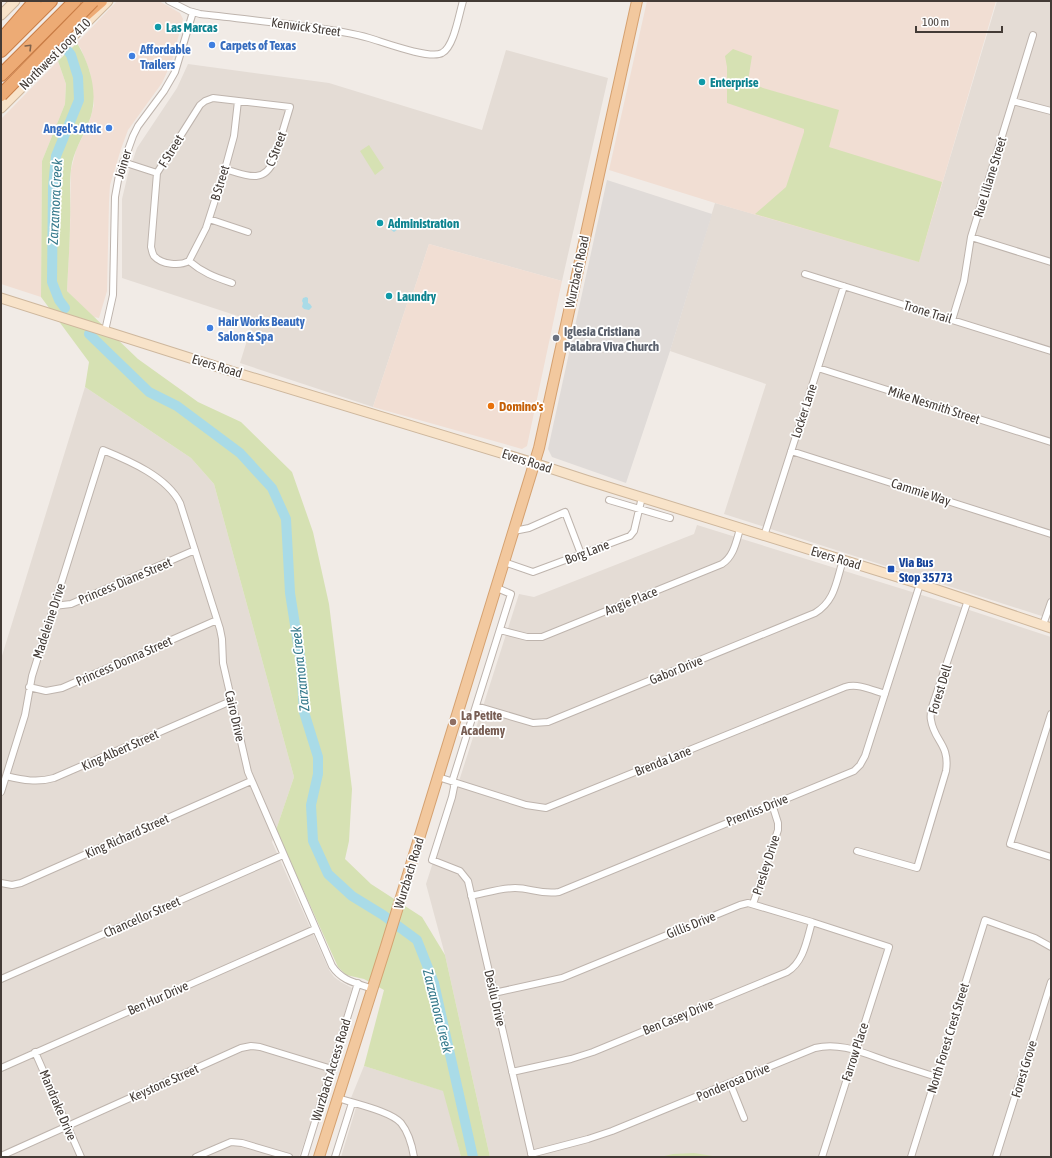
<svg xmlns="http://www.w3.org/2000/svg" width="1052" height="1158" font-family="'Asap Condensed',sans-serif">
<rect width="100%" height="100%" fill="#f1ebe6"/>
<path fill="#e4dcd5" d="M 997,1 L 1051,1 L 1051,619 L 724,514 L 766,384 L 670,351 L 715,203 L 919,261 Z
M 506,50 L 608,78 L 562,281 L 429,244 L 411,299 L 407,304 L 373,407 L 240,363 L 253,321 L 122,278 L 122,199 L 128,174 L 137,148 L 177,88 L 188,64 L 329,83 L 482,130 Z
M 85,387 L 191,458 L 214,484 L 294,777 L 272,842 L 329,970 L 334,977 L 341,982 L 352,988 L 324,1085 L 299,1157 L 1,1157 L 1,659 Z
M 697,525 L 957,606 L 1051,637 L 1051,1157 L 490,1157 L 445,955 L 426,884 L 519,594 L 534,597 L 694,534 Z
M 364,1066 L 444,1091 L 461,1157 L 341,1157 L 358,1101 L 351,1098 Z"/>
<path fill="#f1ded3" d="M 117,1 L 159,1 L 180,13 L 183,19 L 172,61 L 162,83 L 128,130 L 121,149 L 110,185 L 109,202 L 107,291 L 99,318 L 93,317 L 67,291 L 70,234 L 71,170 L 76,150 L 89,123 L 94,105 L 90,72 L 81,49 L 77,43 Z
M 647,1 L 996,1 L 919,262 L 715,203 L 609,170 Z
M 58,61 L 66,84 L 65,104 L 42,161 L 41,297 L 1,284 L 1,119 Z
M 429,244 L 562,281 L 527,446 L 522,449 L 373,407 L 407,304 L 411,299 Z"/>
<path fill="#e0dbd8" d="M 607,180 L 712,214 L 670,351 L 626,483 L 552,457 L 548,449 Z"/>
<path fill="#d6e1b3" d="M 77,43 C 91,66 100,98 88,124 C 82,139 73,152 71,169 C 69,186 71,204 70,221 C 70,244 68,268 67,291 L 138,359 L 198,402 L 241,422 L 292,472 L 313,532 L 329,604 L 352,789 L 349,841 L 345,859 L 371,884 L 422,917 L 445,955 L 490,1157 L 461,1157 L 443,1091 L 364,1066 L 384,990 L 364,979 L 346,975 L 338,967 L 276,830 L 294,777 L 214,484 L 191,458 L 85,387 L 89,362 L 41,297 L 42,161 L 65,104 L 66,84 L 58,61 Z
M 733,49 L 752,56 L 748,81 L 763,88 L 839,110 L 829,147 L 942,182 L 919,262 L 755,214 L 786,187 L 804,132 L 804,129 L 727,103 L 727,67 L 725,56 Z
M 369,145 L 384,168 L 375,175 L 360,151 Z
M 694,1153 L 719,1157 L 660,1157 L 673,1154 Z"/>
<path fill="#a9dbe7" d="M 396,219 L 402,226 L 394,232 L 390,229 L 393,220 Z
M 306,297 L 308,298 L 308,303 L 310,304 L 312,307 L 309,310 L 304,309 L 302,307 L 303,303 L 302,301 L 303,298 Z"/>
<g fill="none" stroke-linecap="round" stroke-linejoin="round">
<path stroke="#a9dbe7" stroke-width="10" d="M 65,308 L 59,300 L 52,282 L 53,187 L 56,156 L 79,100 L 78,77 L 71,55 L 68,51
M 89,334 L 149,392 L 177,406 L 240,453 L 272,488 L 286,519 L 290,593 L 301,663 L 304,712 L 318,757 L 318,774 L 311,805 L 313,841 L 328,874 L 352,896 L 383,915 L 417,940 L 434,983 L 473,1157"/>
<g stroke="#beb4ad" stroke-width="8">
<path id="street" d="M 169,1 L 189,11 L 200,14 C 229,17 259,21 288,24 C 315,28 342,30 369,38 C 383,42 430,60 442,53 C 454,47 459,14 463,1
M 1013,101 L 1051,111
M 123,162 L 157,173
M 209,219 L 248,232
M 971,237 L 1051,262
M 189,261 C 180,266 162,265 154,256 C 152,253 152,250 151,247 L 157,173 L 200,105 L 205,101 L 213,98 L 290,107 L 274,160 C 264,185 245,175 225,169
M 189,261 L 206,228 L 225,169 L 234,136 L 238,101
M 189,261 C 203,273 215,277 232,283
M 805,274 L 1051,351
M 952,320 L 964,281 L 971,237 L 1033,35
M 105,331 L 113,295 L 115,197 L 119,175 L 133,136 L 138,126 L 164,91 L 175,72 L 193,12
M 818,368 L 1051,442
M 791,451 L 1051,534
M 609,500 L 670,518
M 514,531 L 529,528 L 565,512 L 581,554
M 764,536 L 844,286
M 504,562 L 533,572 L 630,536 L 634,531 L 642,497
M 497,588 L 511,594 L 453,779 L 454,787 L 452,797 L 432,860 L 460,871 L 468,881 L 532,1157
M 54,606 L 71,604 L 195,550
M 1043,625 L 1051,602
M 500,630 L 527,637 L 542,637 L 722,564 C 734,556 736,542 740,529
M 29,687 L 46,691 L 62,688 L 217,620
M 476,706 L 533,723 L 548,722 L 815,613 C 835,601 836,582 843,560
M 1051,714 L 1010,844 L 1051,857
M 6,776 C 23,780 37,783 54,778 L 231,701
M 438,777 L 526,805 L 546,808 L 845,687 C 858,683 872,690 885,694
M 1,792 L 25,715 L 32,676 L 103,450 C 130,461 167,477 180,503 L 220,629 L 222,639 L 223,663 L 248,772 L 332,966 C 342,981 356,983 373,989
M 857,851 L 917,868 L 946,771 C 950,744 934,741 931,720 C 930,716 931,711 932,707 L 968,600
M 1,883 L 12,885 L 21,883 L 251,781
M 471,896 C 486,893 500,888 515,888 C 531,888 541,895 559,892 L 854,771 L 860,765 L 865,756 L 920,584
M 753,904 L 778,830 L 778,823 L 772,804
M 1,979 L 283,855
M 494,993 L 562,978 L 740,905 L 748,903 L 812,922 L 889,947 L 822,1157
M 35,1052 L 81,1157
M 1,1068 L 315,929
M 512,1072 L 571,1059 L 593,1052 L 787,972 C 804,962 807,939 812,922
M 730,1083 L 744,1118
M 338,1098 C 355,1104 390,1111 401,1123 C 409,1133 412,1145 414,1157
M 531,1154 L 588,1139 L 612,1131 L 815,1048 C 839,1042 861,1052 884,1060 C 901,1066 919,1071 936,1077
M 1,1156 L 241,1048 L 251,1046 L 260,1047 L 332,1069
M 196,1157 L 231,1142 L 242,1143 L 289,1157
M 304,1157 L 358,983
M 335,1157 L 352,1103
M 911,1157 L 985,920 L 1035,938 L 1051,947
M 996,1157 L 1051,982"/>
</g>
<g stroke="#ceb79d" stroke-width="11">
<path id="secondary" d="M 1,15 L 15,1
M 1,108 L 108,1
M 1,298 L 234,372 L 534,463 L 586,480 L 920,584 L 1051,628"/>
</g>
<g stroke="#d5a170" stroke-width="12">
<path id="primary" d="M 319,1157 L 386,946 L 539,448 L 637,1"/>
</g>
<g stroke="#ca7e47" stroke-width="14">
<path id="highway" d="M 85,15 L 101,1
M 1,40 L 35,1
M 1,51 L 51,1
M 1,75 L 75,1"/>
</g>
<use href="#street" stroke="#fff" stroke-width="6"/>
<use href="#secondary" stroke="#f8e3c9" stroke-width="9"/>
<use href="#primary" stroke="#f2c89e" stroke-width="10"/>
<use href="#highway" stroke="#edab75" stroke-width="12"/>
<g stroke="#ca7e47" stroke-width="14" stroke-linecap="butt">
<path id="highway-bridge" d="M 1,95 L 93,1"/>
</g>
<use href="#highway-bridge" stroke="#edab75" stroke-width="12"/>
</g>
<defs><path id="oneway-chevron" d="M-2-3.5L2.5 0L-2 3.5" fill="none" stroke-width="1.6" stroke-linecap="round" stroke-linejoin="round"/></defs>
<use stroke="#7e624c" href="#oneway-chevron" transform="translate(29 47) rotate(-45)"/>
<g fill="#0f9aa8" stroke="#fff" stroke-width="1.5">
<circle cx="158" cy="27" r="4"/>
<circle cx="702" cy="82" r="4"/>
<circle cx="380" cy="223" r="4"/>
<circle cx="389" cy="296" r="4"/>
</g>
<g fill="#3f7fe0" stroke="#fff" stroke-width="1.5">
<circle cx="212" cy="45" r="4"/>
<circle cx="132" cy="56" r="4"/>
<circle cx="109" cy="128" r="4"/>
<circle cx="210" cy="328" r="4"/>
</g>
<circle fill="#6b7280" stroke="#fff" stroke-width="1.5" cx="556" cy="338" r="4"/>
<circle fill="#e8710a" stroke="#fff" stroke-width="1.5" cx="491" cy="406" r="4"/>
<rect fill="#1a4fb4" stroke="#fff" stroke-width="1.5" x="887" y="565" width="8" height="8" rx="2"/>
<circle fill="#8d6e63" stroke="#fff" stroke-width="1.5" cx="453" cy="722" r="4"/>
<g text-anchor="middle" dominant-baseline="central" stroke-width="3.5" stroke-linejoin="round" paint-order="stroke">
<g font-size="13" font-weight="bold" fill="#0d838f" stroke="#fff" text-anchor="start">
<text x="166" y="27">Las Marcas</text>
<text x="710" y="82">Enterprise</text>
<text x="388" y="223">Administration</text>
<text x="397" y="296">Laundry</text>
</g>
<g font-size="13" fill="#433b36" stroke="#fff">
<text transform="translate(306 27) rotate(8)">Kenwick Street</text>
<text transform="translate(55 54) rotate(-45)">Northwest Loop 410</text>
<text transform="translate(276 149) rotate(-69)">C Street</text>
<text transform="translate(171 151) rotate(-58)">F Street</text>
<text transform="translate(123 164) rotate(-73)">Joiner</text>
<text transform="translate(990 177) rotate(-73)">Rue Liliane Street</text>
<text transform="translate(220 183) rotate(-73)">B Street</text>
<text transform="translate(577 272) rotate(-78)">Wurzbach Road</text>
<text transform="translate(928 312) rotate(17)">Trone Trail</text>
<text transform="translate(217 366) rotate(17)">Evers Road</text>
<text transform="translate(934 405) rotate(18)">Mike Nesmith Street</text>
<text transform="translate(804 411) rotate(-72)">Locker Lane</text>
<text transform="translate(527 461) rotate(18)">Evers Road</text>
<text transform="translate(921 492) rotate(18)">Cammie Way</text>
<text transform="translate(587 552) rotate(-21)">Borg Lane</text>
<text transform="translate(836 558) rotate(17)">Evers Road</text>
<text transform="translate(125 581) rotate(-23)">Princess Diane Street</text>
<text transform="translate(631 601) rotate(-22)">Angie Place</text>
<text transform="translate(49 621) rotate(-72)">Madeleine Drive</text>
<text transform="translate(124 661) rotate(-24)">Princess Donna Street</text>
<text transform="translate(676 670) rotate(-22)">Gabor Drive</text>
<text transform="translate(940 689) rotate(-73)">Forest Dell</text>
<text transform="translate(235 716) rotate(77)">Cairo Drive</text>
<text transform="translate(120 750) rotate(-24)">King Albert Street</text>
<text transform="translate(663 761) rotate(-22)">Brenda Lane</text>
<text transform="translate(757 810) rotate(-22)">Prentiss Drive</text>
<text transform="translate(127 836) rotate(-24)">King Richard Street</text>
<text transform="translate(766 865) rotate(-72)">Presley Drive</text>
<text transform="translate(409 873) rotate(-73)">Wurzbach Road</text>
<text transform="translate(142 917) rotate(-24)">Chancellor Street</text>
<text transform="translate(691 925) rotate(-22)">Gillis Drive</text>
<text transform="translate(158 998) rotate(-24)">Ben Hur Drive</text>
<text transform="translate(495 998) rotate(77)">Desilu Drive</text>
<text transform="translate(678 1017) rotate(-22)">Ben Casey Drive</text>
<text transform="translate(948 1038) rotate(-73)">North Forest Crest Street</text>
<text transform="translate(855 1052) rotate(-72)">Farrow Place</text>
<text transform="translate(1024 1069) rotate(-73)">Forest Grove</text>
<text transform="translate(331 1070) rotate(-73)">Wurzbach Access Road</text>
<text transform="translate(733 1082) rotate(-23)">Ponderosa Drive</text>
<text transform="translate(164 1083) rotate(-24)">Keystone Street</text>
<text transform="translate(58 1105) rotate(67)">Mandrake Drive</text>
</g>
<g font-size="13" font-weight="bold" fill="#366cbe" stroke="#fff" text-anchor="start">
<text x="220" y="45">Carpets of Texas</text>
<text x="140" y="49">Affordable<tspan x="140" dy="15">Trailers</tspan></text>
<text x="101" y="128" text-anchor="end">Angel's Attic</text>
<text x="218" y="321">Hair Works Beauty<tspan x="218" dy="15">Salon &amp; Spa</tspan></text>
</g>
<g font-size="13" font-weight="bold" fill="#5b616d" stroke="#fff" text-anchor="start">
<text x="564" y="331">Iglesia Cristiana<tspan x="564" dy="15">Palabra Viva Church</tspan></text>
</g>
<g font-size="13" font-weight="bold" fill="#c56008" stroke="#fff" text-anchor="start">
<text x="499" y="406">Domino's</text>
</g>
<g font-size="13" font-weight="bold" fill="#164399" stroke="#fff" text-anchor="start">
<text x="899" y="562">Via Bus<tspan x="899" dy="15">Stop 35773</tspan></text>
</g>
<g font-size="13" font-weight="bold" fill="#785e54" stroke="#fff" text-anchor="start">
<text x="461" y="715">La Petite<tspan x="461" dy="15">Academy</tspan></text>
</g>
<g font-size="14" font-style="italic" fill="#367a8c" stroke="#fff">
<text transform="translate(55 202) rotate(-87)">Zarzamora Creek</text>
<text transform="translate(300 669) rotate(-96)">Zarzamora Creek</text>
<text transform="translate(438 1011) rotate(76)">Zarzamora Creek</text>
</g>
</g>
<rect width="1052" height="1158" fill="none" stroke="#433b36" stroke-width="4"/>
<path d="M916 26v6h86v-6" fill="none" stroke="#433b36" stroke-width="2"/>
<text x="922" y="26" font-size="12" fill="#433b36" stroke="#ffffff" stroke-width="3" paint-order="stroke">100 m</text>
</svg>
